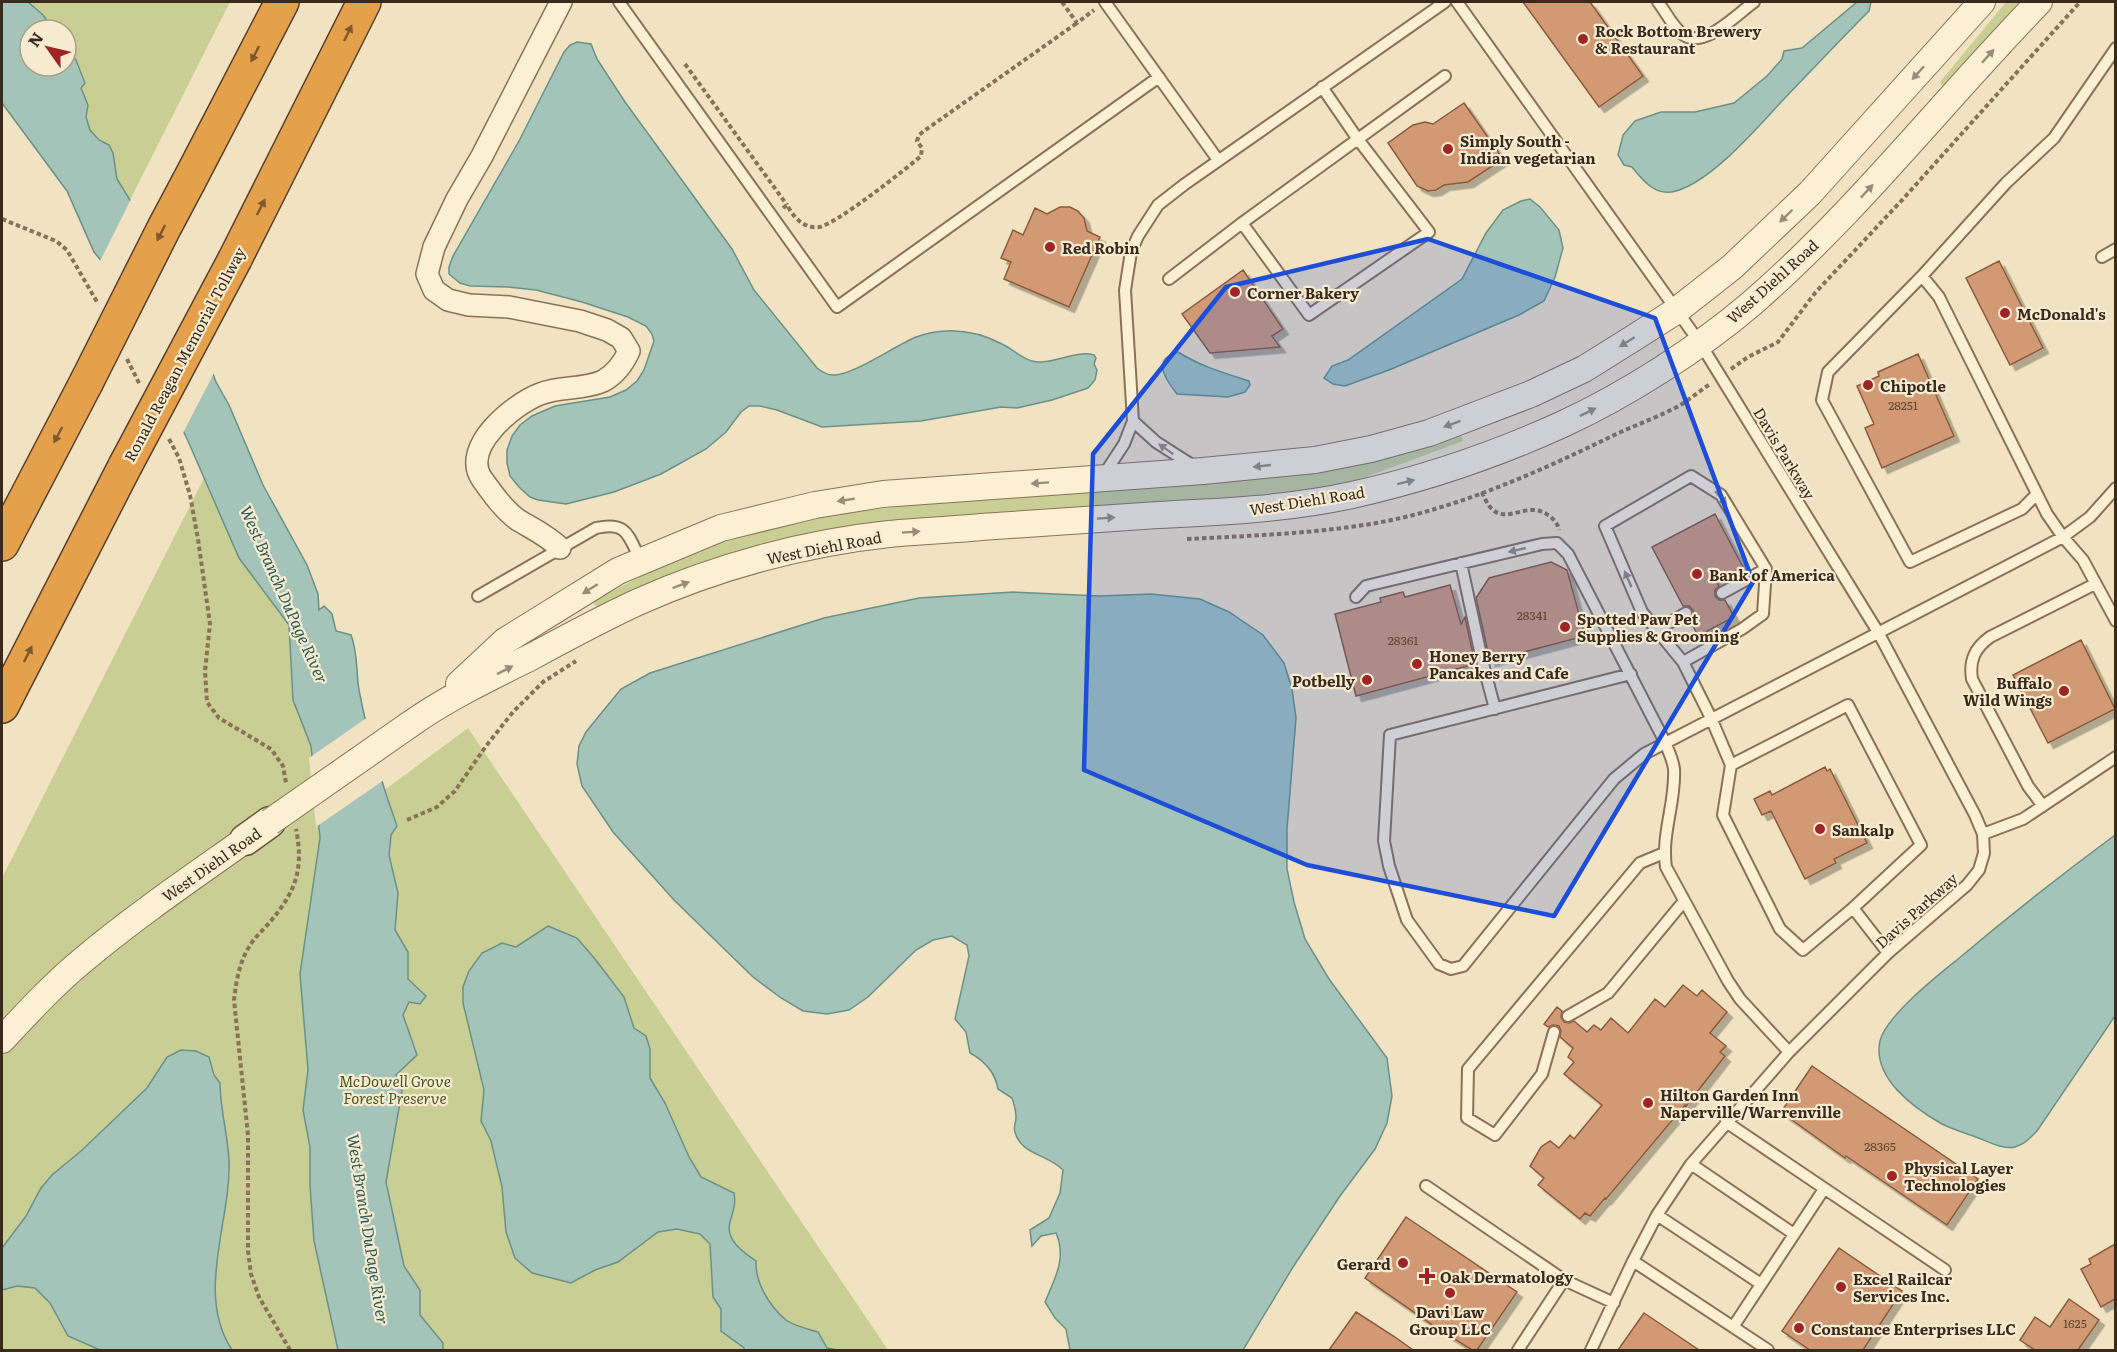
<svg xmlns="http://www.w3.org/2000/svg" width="2117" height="1352" font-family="Literata,serif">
<defs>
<filter id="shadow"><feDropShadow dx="5.5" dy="5.5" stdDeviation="0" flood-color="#0004"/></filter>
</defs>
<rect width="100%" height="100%" fill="#f1e2c1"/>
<path fill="#c9cf94" d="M 28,2 L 230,2 L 130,200 L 117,179 L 113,153 L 109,145 L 99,140 L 90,130 L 86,117 L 88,105 L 81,88 L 76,60 L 66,46 L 66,30 L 54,30 L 43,15 Z
M 2006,2 L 2024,2 L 1943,87 L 1940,82 Z
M 1461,435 L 1463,441 L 1347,484 L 1314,492 L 1007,515 L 602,606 L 596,606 L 593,603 L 595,600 L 646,574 L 717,543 L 816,517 L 937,502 L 1164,488 L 1311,474 L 1396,455 Z
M 204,478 L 239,558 L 289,625 L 293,700 L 311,746 L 320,838 L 468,728 L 888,1350 L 2,1350 L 2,878 Z"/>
<path fill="#a4c3b9" stroke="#6a9187" stroke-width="1.5" d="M 2,2 L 28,2 L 43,15 L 54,30 L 30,30 L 30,66 L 66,66 L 66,46 L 76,60 L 85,83 L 81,88 L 88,105 L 86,117 L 90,130 L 99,140 L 109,145 L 113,153 L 117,179 L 130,200 L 208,360 L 216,382 L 229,405 L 263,485 L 307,565 L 318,594 L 319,610 L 324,606 L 332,614 L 336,631 L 351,635 C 358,653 356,672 359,690 C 368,737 381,782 397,826 L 391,835 L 389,855 L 398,893 L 395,930 L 408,952 L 408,979 L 426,996 L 420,1004 L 409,1002 L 403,1015 L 417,1055 L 396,1075 L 402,1091 L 386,1182 L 404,1266 L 420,1290 L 420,1315 L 443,1343 L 443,1350 L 338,1350 L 314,1241 L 310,1186 L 310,1147 L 303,1110 L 308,1070 L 300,974 L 320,838 L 311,746 L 293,700 L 289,625 L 239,558 L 188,441 L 103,263 L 94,252 L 67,191 L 2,103 Z
M 1857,2 L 1871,2 L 1869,11 C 1840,40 1812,70 1783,100 C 1758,127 1712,181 1676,191 C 1656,197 1643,181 1632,167 L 1624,165 L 1618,155 L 1623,135 L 1635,121 L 1661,112 L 1695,112 L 1734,103 L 1767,76 L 1782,59 L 1784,51 L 1802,48 Z
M 577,42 L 591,44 L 597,59 L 625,102 L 732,249 L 754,290 L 817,368 C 822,372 827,375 833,375 C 852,376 896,345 916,337 C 947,326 976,330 1004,345 C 1014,350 1021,358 1032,361 C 1052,366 1076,349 1094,355 L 1096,358 L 1094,364 L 1097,370 L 1095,380 L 1088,388 L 1052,400 L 1017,408 L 1001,407 L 921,421 L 822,427 L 777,410 L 760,406 L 749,406 L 741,412 L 726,432 L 706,449 L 661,474 L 614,492 L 566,504 L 538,500 L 530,497 L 519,487 L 510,476 L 507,463 L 507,450 L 512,436 L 520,425 L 532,416 L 555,406 L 610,397 L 626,390 L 637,381 L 644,370 L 654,341 L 652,334 L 646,326 L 628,317 L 582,302 L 536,290 L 508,287 L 470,286 L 460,283 L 449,274 L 449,267 L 453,256 L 519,141 L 564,52 L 570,45 Z
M 1530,199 L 1540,207 L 1559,230 L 1563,248 L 1555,277 L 1544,301 L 1519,315 L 1389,370 L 1345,386 L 1333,384 L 1324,378 L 1332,366 L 1348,360 L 1462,279 L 1486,233 L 1503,210 L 1521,201 Z
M 1178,352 C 1200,366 1224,373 1249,381 L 1250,385 L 1245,392 L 1228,397 L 1177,394 C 1171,386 1157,369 1165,359 C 1168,356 1175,353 1178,352 Z
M 1013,592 L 1100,596 L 1151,594 L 1200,599 L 1229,612 L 1263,635 L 1284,663 L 1292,689 L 1296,718 L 1287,829 L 1287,869 L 1294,902 L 1305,939 L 1329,979 L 1387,1058 L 1392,1096 L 1387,1123 L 1375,1149 L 1340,1196 L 1293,1267 L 1243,1350 L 1070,1350 L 1066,1329 L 1055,1318 L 1045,1302 C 1055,1278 1067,1258 1056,1233 L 1041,1236 L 1032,1246 L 1030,1230 L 1049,1218 L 1060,1193 L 1063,1170 C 1048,1154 1021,1155 1015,1132 C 1013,1127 1016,1123 1016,1117 C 1016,1111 1014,1104 1012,1098 L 998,1089 C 995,1072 985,1061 970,1053 L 966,1032 L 955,1019 L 969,956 L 967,945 L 952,936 L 933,940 L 916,950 L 868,997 L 849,1010 L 827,1014 L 803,1011 L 781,998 L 753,977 L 674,900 L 613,832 L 582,786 L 577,764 L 579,746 L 586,732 L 603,711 L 621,689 L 650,673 L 824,618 L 919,598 Z
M 2115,835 L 2115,1016 L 2037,1131 C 2030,1138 2025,1144 2015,1147 C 2003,1150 1987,1141 1976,1137 C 1965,1133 1952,1129 1942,1124 C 1914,1108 1872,1078 1880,1041 C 1886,1016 1937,976 1958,959 C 2009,916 2061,875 2115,835 Z
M 548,926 L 577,938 L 595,959 L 624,997 L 634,1028 L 646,1036 L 650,1049 L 650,1078 L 665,1103 L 689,1157 L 701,1177 L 734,1193 C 736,1205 733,1211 730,1222 C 725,1240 743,1252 756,1261 C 755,1282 769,1306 786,1320 C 794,1326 808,1329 818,1332 L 827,1348 L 838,1350 L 744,1350 L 744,1348 L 721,1331 L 721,1309 L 713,1297 L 710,1244 L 700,1234 L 677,1229 L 658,1232 L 618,1262 L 595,1270 L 571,1283 L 532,1273 L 515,1258 L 506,1232 L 502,1187 L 491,1141 L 481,1121 L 484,1090 L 463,1003 L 463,987 L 469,971 L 482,953 L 502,943 L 516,947 Z
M 181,1050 L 196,1051 L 209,1057 L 214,1075 L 220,1083 C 220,1109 228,1135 229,1161 C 231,1223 195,1293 232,1350 L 100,1350 L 68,1336 L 50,1303 L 35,1288 L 17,1286 L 2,1290 L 2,1248 L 26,1216 L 41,1188 L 52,1175 L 81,1151 L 147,1088 L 167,1057 Z"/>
<path fill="#f1e2c1" d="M 132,197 L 215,371 L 182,435 L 99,263 Z
M 368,717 L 384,780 L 316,827 L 309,758 Z"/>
<path fill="#d19a74" stroke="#8c5a3c" stroke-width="1.5" filter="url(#shadow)" d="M 1523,2 L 1590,2 L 1643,76 L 1599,107 Z
M 1464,103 L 1503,159 L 1468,182 L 1444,185 L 1436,190 L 1428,191 L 1417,186 L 1388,143 L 1413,125 L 1425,122 L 1433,124 Z
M 1060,207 L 1070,207 L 1078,211 L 1084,218 L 1087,231 L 1100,237 L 1069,307 L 1004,279 L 1011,262 L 1001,258 L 1013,230 L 1023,235 L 1035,208 L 1047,214 Z
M 1999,261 L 2043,348 L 2010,365 L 1966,278 Z
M 1243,270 L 1283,329 L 1272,336 L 1280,347 L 1210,353 L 1182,314 Z
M 1918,354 L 1954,436 L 1882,468 L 1865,428 L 1874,424 L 1857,386 L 1879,376 L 1878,372 Z
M 1715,514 L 1743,567 L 1716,581 L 1719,586 L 1715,590 L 1715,596 L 1719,600 L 1725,600 L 1734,617 L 1698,636 L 1690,620 L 1693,616 L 1693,610 L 1689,606 L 1683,606 L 1652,547 Z
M 1551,562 L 1567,570 L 1585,636 L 1490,661 L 1476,598 L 1489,578 Z
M 1450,585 L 1461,624 L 1465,617 L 1475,664 L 1356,696 L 1335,614 L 1381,602 L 1380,598 L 1403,592 L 1405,597 Z
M 2081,640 L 2115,709 L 2048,743 L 2013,675 Z
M 1825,767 L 1827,771 L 1830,769 L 1867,843 L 1834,859 L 1836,863 L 1805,879 L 1771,811 L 1762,815 L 1754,799 L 1770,791 L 1772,795 Z
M 1683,985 L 1697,996 L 1702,990 L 1727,1012 L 1710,1033 L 1726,1046 L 1720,1052 L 1725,1056 L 1686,1106 L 1685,1105 L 1606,1199 L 1605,1198 L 1590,1216 L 1585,1213 L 1580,1219 L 1538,1185 L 1544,1178 L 1530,1166 L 1541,1147 L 1550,1141 L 1559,1148 L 1570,1135 L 1574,1139 L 1602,1105 L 1564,1074 L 1574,1062 L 1568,1057 L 1573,1048 L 1560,1037 L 1561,1031 L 1559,1026 L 1553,1025 L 1548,1027 L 1544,1024 L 1557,1007 L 1562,1011 L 1561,1017 L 1564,1022 L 1569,1023 L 1574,1021 L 1587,1032 L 1594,1025 L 1601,1030 L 1611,1018 L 1628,1033 L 1655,999 L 1665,1007 Z
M 1812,1066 L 1978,1179 L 1947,1225 L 1846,1156 L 1845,1158 L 1781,1112 Z
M 1406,1217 L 1517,1292 L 1477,1350 L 1472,1350 L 1434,1326 L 1365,1278 Z
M 2115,1244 L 2115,1299 L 2101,1307 L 2081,1269 L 2091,1264 L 2089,1259 Z
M 1839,1248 L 1902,1291 L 1863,1350 L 1810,1350 L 1782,1331 Z
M 2069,1299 L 2099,1320 L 2078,1350 L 2035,1350 L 2020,1340 L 2035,1317 L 2050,1327 Z
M 1356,1312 L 1395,1337 L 1413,1350 L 1329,1350 Z
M 1644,1313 L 1699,1350 L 1618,1350 Z"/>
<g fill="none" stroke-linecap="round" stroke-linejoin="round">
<g stroke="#8b7257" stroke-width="14">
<path id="service" d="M 619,2 L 837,307 L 1159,77
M 1105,2 L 1218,160
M 1457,2 L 1700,343 L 1878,632 L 1975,815 L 1983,834 L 1984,853 L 1979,870 L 1967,885 L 1888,953 L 1789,1052 L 1691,1164 L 1657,1215 L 1633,1261 L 1591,1350
M 1658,2 C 1665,11 1672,25 1681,33 C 1702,52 1737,14 1754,2
M 2116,48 L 2054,138 L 2006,183 L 1922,276 L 1939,297 L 2047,514 L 2063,537 L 2083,560 L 2116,621
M 1242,223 L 1445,76
M 2102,257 L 2116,249
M 1922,276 L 1828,372 L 1822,400 L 1910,562 L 2022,509 L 2037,494
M 1169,279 L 1242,223 L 1309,315 L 1429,232 L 1357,138 L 1322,87
M 1133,421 L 1156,442 L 1195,467
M 1103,476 L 1124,444 L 1133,421 L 1125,290 L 1131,252 L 1138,236 L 1158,205 L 1185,184 L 1445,2
M 1461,563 L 1482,660 L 1495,709
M 1722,593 L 1766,569
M 478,596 L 596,528 C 628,521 628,536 641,561
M 1356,597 L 1366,586 L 1542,544 L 1557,543 L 1568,554 L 1665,742 C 1668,750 1673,760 1674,769 C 1676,802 1661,834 1666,867 L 1728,981 L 1740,999 L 1789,1052
M 1657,630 L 1686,613
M 1683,662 L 1742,629 L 1763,614 L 1766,569 L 1721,495 L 1691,476 L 1605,526 L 1642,612 L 1683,662 L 1711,718 L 1731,765 L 1723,815 L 1780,929 L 1803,950 L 1853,908 L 1921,845 L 1848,705 L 1731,765
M 1631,674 L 1390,735 L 1384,841 L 1389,866 L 1407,920 L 1439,964 L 1451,969 L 1463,966 L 1614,779 L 1644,754 L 2063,537 L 2090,517 L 2116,488
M 2043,806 L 2028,786 L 1972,679 C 1969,660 1975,648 1990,637 L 2095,584
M 1983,834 L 2023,819 L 2116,757
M 1853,908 L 1888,953
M 1568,1016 L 1608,993 L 1684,901
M 1554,1032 L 1542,1074 L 1495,1135 L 1467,1118 L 1468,1069 L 1640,863 L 1664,853
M 1726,1122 L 1945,1270
M 1691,1164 L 1794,1234
M 1426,1186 L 1564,1280 L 1518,1350
M 1657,1215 L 1761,1284
M 1633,1261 L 1768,1350
M 1564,1280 L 1614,1303
M 1733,1327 L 1824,1189"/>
</g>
<g stroke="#8b7257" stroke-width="24">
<path id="minor" d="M 560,548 C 548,536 533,529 518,520 C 504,510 492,493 482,479 C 460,447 514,404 540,394 C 560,386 583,390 603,381 C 616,374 623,364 629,351 L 621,338 L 607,330 L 580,321 L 509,307 L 469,305 L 448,300 L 434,290 L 427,274 L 434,247 L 457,199 L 482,156 L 561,2"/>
</g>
<g stroke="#8b7257" stroke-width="28">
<path id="tertiary" d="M 459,684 L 505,641 L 618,571 L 721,528 L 815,505 L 883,494 L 1203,471 L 1315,460 L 1371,449 L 1429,433 L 1531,394 L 1584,369 L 1632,339 L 1676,311 L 1732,267 L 1810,193 L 1982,2
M 409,725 C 447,698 489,678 531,657 C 566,638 601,619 638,602 C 716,567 804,543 889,534 C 919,531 951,530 981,527 C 1040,523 1099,519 1158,515 C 1222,512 1288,509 1352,495 C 1424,479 1495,455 1563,424 C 1626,395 1698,349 1751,304 C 1856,213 1942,102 2039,2
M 2,1040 C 28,1012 54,984 83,960 C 134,917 190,879 245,840"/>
</g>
<g stroke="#6d533a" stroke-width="33">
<path id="secondary" d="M 245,840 L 270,822"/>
</g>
<g stroke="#58402c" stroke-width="36">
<path id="motorway" d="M 189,181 L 282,2
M 235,259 L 364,2
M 2,544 L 86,383
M 2,706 L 125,466"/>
</g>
<path stroke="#8b7257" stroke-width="4" stroke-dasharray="4.5 3" stroke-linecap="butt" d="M 1062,2 L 1077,23 L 1094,10
M 685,64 L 787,205
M 783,208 L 787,205 C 793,216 803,229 819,227 C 835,225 906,169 921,156 L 922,148 L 917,141 L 919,135 L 924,131 L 1077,23
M 2,219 L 56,241 L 67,250 L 97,302
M 127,359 L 140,385
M 1731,369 L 1748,357 L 1778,342 L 1815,293 L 1903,199 L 2080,2
M 169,439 L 179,458 L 190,495 L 198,539 L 210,624 L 205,671 L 207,702 L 219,718 L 271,749 L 283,766 L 286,783
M 1482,492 C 1499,537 1523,497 1548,515 C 1554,519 1558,524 1559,530
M 1187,539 C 1246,536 1305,534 1364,525 C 1446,513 1532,475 1606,439 C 1628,428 1651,420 1673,409 C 1686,403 1698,392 1710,384
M 407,820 L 437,807 L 455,791 L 486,746 L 513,712 L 543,682 L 576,661
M 290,1350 L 259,1297 L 251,1274 L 248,1251 L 248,1135 L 234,1000 C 236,983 239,963 249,947 C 254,938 263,930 270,922 C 296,891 304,869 296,829"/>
<use href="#service" stroke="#fbefd4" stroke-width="10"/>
<use href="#minor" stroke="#fbefd4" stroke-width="21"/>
<use href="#tertiary" stroke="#fbefd4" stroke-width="26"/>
<use href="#secondary" stroke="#fbefd4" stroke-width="30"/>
<use href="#motorway" stroke="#e5a04c" stroke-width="33"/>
<g stroke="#8b7257" stroke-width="28" stroke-linecap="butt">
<path id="tertiary-bridge" d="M 270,822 L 409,725"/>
</g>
<g stroke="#58402c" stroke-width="36" stroke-linecap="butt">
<path id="motorway-bridge" d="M 86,383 L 164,228 L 189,181
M 125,466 L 235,259"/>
</g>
<use href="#tertiary-bridge" stroke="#fbefd4" stroke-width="26"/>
<use href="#motorway-bridge" stroke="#e5a04c" stroke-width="33"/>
</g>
<defs><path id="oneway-solid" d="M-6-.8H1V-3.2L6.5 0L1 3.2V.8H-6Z" transform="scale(1.5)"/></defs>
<g fill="#7e592f">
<use href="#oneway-solid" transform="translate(348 33) rotate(-64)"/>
<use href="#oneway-solid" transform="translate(255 54) rotate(117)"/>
<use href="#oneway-solid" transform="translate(261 207) rotate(-63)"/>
<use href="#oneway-solid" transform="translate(161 233) rotate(117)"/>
<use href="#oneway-solid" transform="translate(58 435) rotate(118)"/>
<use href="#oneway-solid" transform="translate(28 654) rotate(-63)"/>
</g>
<g fill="#9a8c78">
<use href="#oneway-solid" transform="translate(1988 56) rotate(-48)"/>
<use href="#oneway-solid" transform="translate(1918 73) rotate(132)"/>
<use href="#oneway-solid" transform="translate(1867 191) rotate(-47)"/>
<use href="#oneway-solid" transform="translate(1786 216) rotate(136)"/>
<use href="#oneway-solid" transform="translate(1627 342) rotate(148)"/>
<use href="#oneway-solid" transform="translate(1588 412) rotate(-26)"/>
<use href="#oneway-solid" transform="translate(1452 424) rotate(160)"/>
<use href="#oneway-solid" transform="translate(1166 449) rotate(-145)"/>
<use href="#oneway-solid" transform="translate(1262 466) rotate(174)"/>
<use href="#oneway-solid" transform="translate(1406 482) rotate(-14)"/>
<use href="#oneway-solid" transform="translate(1040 483) rotate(176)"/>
<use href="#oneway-solid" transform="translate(1721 498) rotate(49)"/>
<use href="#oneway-solid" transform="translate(846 500) rotate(171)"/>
<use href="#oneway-solid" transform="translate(1106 518) rotate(-4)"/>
<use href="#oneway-solid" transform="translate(911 532) rotate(-4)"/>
<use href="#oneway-solid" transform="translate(1517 550) rotate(167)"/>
<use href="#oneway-solid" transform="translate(1628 579) rotate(-113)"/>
<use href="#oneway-solid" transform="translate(681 585) rotate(-21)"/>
<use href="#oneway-solid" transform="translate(590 589) rotate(148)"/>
<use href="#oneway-solid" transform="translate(505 670) rotate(-27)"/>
</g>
<path fill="#1d4ed8" fill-opacity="0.2" stroke="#1d4ed8" stroke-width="4.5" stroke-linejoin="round" d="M 1428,239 L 1655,318 L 1753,582 L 1554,916 L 1307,865 L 1084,770 L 1093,454 L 1226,287 Z"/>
<g fill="#9e2426" stroke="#f7ecd1" stroke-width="2">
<circle cx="1583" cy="39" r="6"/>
<circle cx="1448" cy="149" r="6"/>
<circle cx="1050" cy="247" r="6"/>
<circle cx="1235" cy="292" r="6"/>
<circle cx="2005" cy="313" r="6"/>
<circle cx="1868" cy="385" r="6"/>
<circle cx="1697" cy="574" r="6"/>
<circle cx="1565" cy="627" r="6"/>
<circle cx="1417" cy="664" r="6"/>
<circle cx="1367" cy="680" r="6"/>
<circle cx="2064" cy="691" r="6"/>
<circle cx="1820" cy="829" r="6"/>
<circle cx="1648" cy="1103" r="6"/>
<circle cx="1892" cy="1176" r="6"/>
<circle cx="1403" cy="1263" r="6"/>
<path d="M1424 1267h6v6h6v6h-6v6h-6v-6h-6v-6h6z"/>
<circle cx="1841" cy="1287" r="6"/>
<circle cx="1450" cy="1293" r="6"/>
<circle cx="1799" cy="1328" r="6"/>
</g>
<g text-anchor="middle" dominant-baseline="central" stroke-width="4.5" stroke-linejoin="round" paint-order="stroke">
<g font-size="12" fill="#604632">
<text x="1903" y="405">28251</text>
<text x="1532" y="615">28341</text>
<text x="1403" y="640">28361</text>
<text x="1880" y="1146">28365</text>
<text x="2075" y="1323">1625</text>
</g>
<g font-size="15" font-weight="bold" fill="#3a2a1c" stroke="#f7ecd1" text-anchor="start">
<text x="1595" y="30">Rock Bottom Brewery<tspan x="1595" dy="17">&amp; Restaurant</tspan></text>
<text x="1460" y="140">Simply South -<tspan x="1460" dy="17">Indian vegetarian</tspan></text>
<text x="1062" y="247">Red Robin</text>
<text x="1247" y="292">Corner Bakery</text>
<text x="2017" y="313">McDonald's</text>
<text x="1880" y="385">Chipotle</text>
<text x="1709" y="574">Bank of America</text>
<text x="1577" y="618">Spotted Paw Pet<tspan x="1577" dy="17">Supplies &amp; Grooming</tspan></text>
<text x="1429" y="655">Honey Berry<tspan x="1429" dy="17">Pancakes and Cafe</tspan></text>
<text x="1355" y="680" text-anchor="end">Potbelly</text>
<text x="2052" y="682" text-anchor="end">Buffalo<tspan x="2052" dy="17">Wild Wings</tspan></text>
<text x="1832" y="829">Sankalp</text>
<text x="1660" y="1094">Hilton Garden Inn<tspan x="1660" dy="17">Naperville/Warrenville</tspan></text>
<text x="1904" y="1167">Physical Layer<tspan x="1904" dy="17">Technologies</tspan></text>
<text x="1391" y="1263" text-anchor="end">Gerard</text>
<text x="1440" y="1276">Oak Dermatology</text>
<text x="1853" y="1278">Excel Railcar<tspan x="1853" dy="17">Services Inc.</tspan></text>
<text x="1450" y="1311" text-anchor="middle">Davi Law<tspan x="1450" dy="17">Group LLC</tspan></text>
<text x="1811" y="1328">Constance Enterprises LLC</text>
</g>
<g font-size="15" fill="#3a2a1c" stroke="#f7ecd1">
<text transform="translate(1772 281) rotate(-42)">West Diehl Road</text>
<text transform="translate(184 354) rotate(-62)">Ronald Reagan Memorial Tollway</text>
<text transform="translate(1785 453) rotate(59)">Davis Parkway</text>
<text transform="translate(1307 500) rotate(-9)">West Diehl Road</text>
<text transform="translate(824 547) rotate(-11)">West Diehl Road</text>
<text transform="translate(211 864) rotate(-35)">West Diehl Road</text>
<text transform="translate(1916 910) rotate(-42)">Davis Parkway</text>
</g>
<g font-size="15" font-style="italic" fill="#4b5722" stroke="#f7ecd1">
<text x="395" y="1080">McDowell Grove<tspan x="395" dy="17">Forest Preserve</tspan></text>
</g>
<g font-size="16" font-style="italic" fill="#2b5a57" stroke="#f7ecd1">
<text transform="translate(285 594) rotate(66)">West Branch DuPage River</text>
<text transform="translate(369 1229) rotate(81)">West Branch DuPage River</text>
</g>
</g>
<rect width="2117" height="1352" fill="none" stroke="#3a2a1c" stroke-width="6"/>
<g transform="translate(48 48) rotate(304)"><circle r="28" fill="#f7ecd1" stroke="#ab9e89" stroke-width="1.5"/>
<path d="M0-4.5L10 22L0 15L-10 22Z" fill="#9e2426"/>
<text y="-9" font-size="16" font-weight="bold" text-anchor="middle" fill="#3a2a1c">N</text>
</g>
</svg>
